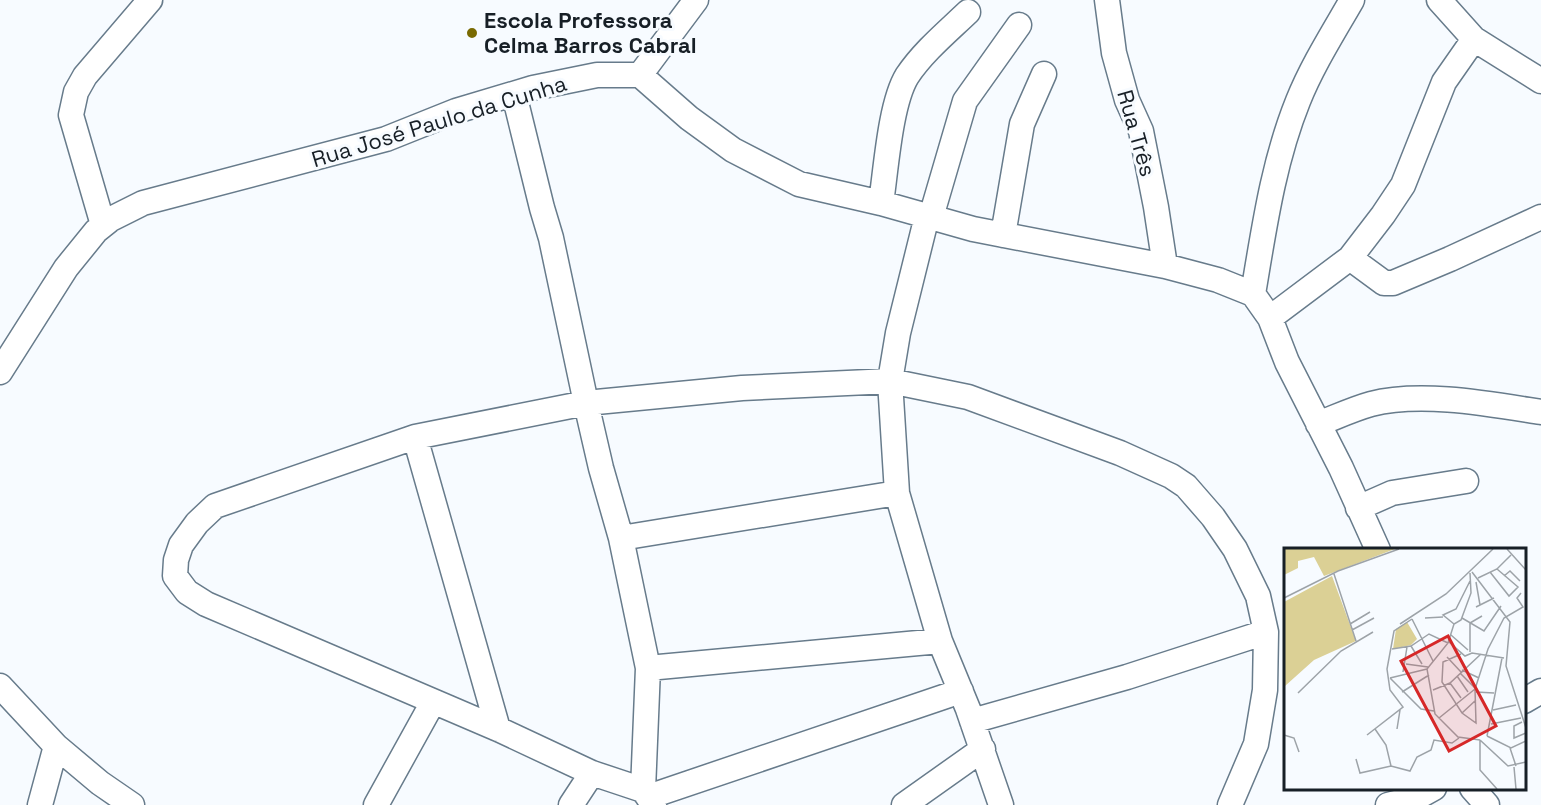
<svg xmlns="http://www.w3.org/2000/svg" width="1541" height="805" font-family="'Space Grotesk',sans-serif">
<rect width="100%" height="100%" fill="#f7fbff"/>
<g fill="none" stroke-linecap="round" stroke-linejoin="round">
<g stroke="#677b8b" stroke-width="27">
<path id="minor" d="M 1107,0 L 1114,53 L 1127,100 L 1141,131 L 1156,207 L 1165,266
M 1439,0 L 1474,39 L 1541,81
M 640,75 L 696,0
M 514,94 L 542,208 L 551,238 L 586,403 L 601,468 L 621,538 L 648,668 L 643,790
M 881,203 C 886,170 890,104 907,76 C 923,52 947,32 968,12
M 927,216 L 898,333 L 890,381 L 897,493 L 940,641 L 968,709 L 1001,805
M 931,217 L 965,101 L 1019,25
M 103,225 L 71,115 L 76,92 L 85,76 L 150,0
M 1003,235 L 1022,124 L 1044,74
M 1350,258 L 1384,283 L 1393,283 L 1450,259 L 1541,217
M 1253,294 C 1264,229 1273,163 1298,101 C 1312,66 1333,33 1352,0
M 1270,318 L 1350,258 L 1383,215 L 1403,185 L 1444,82 L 1474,39
M 0,372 L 66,268 L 96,231 L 111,219 L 143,203 L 386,139 L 456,111 L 533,88 L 597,75 L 640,75 L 689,118 L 733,150 L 799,184 L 881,203 L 973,229 L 1165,266 L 1218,280 L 1253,294 L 1270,318 L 1287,362 L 1341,468 L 1378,550
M 1318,424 C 1336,417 1353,409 1371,404 C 1421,391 1490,404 1541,412
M 415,437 L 498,729
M 1358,508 L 1392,493 L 1466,481
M 621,538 L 897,493
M 648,668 L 940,641
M 0,686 L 56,746 L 100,783 L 132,805
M 1524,701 L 1541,691
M 972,721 L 1127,677 L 1266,632
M 1472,788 L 1487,805
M 648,797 L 961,691
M 40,805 L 56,746
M 376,805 L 433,702
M 571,805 L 592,773
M 654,805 L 643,790 L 592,773 L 498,729 L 206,604 L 187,592 L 175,576 L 176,560 L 181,545 L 197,523 L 215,506 L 415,437 L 586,403 L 742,388 L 890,381 L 968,397 L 1120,453 L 1171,476 L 1186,486 L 1213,517 L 1235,549 L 1258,596 L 1266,632 L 1265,690 L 1256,744 L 1230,805
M 904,805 L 983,749
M 1388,805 L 1416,798 L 1434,788"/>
</g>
<use href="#minor" stroke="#fff" stroke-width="24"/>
</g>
<circle fill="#796a02" stroke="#f7fbff" stroke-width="2" cx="472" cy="33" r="6"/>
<g text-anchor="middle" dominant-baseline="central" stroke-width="6" stroke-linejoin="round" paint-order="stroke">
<g font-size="22" font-weight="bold" fill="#171f26" stroke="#f7fbff" text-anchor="start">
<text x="484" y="20">Escola Professora<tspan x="484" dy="25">Celma Barros Cabral</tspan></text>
</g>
<g font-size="22" fill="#171f26" stroke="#f7fbff">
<text transform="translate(439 121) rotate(-17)">Rua José Paulo da Cunha</text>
<text transform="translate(1137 133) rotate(74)">Rua Três</text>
</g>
</g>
<g transform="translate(1284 548)">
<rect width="242" height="242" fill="#f7fbff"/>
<path d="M 0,1 L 111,1 L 40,28 L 30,9 L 14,13 L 14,20 L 0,27 ZM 48,28 L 72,93 L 30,112 L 1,138 L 0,54 ZM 123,74 L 133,91 L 127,97 L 109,101 L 112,81 Z" fill="#dbd095"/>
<path fill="none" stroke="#9da3a8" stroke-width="1.5" d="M 223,1 L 242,22M 188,24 L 226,74 L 222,118 L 242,180M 206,24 L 225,48 L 234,39 L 213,21M 186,25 L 187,45 L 177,72 L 170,76 L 164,95 L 143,121 L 151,166 L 174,189 L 196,192M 50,26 L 72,93M 220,28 L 226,23 L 236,33M 194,30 L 213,21 L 227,7M 192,34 L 196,57M 0,50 L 54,23 L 115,1M 192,59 L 210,50M 141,70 L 159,69M 178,70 L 200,83 L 217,58M 128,71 L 149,113M 66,76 L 86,64M 116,76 L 162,46 L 209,1M 170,76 L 159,67 L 172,61 L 186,33M 68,82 L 90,70M 167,87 L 184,102M 165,94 L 181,108 L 188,105 L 220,110M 127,98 L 138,116M 108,101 L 127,98 L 145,86 L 164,95M 186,104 L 186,75 L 198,68M 177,106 L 159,114 L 158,134 L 178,165 L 192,175 L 191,141 L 204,101 L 220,70 L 239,59 L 233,50 L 237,45M 163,109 L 177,124M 122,116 L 144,119M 178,122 L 195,130M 119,124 L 123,99M 176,125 L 191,140M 173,128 L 184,144M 106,130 L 137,161 L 150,163M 106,130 L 143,121M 166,135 L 177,150M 149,142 L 166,135 L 197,106M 118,144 L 145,127M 192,144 L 210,145M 14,145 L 57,103 L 89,84M 209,162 L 232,157M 178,165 L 192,152M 155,170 L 191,141M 238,174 L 230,178 L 230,190 L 242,185M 207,176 L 237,170M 91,181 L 102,197 L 107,218M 113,181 L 116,162M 0,187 L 10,190 L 15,204M 83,187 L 119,159 L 106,142 L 103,121 L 110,83 L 128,71M 203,188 L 218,110M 203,188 L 227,200 L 242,193M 196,192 L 224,218 L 242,214M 196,192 L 196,222 L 213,241M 226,200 L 232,218M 72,211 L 76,225 L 107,218 L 126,223 L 133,209 L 147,202 L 150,192 L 168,195 L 175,190M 230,219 L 232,241"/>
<path fill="#d62828" fill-opacity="0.15" stroke="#d62828" stroke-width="3" d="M 164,88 L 212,178 L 165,203 L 117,113 Z"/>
<rect width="242" height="242" fill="none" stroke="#171f26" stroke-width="3"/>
</g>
</svg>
